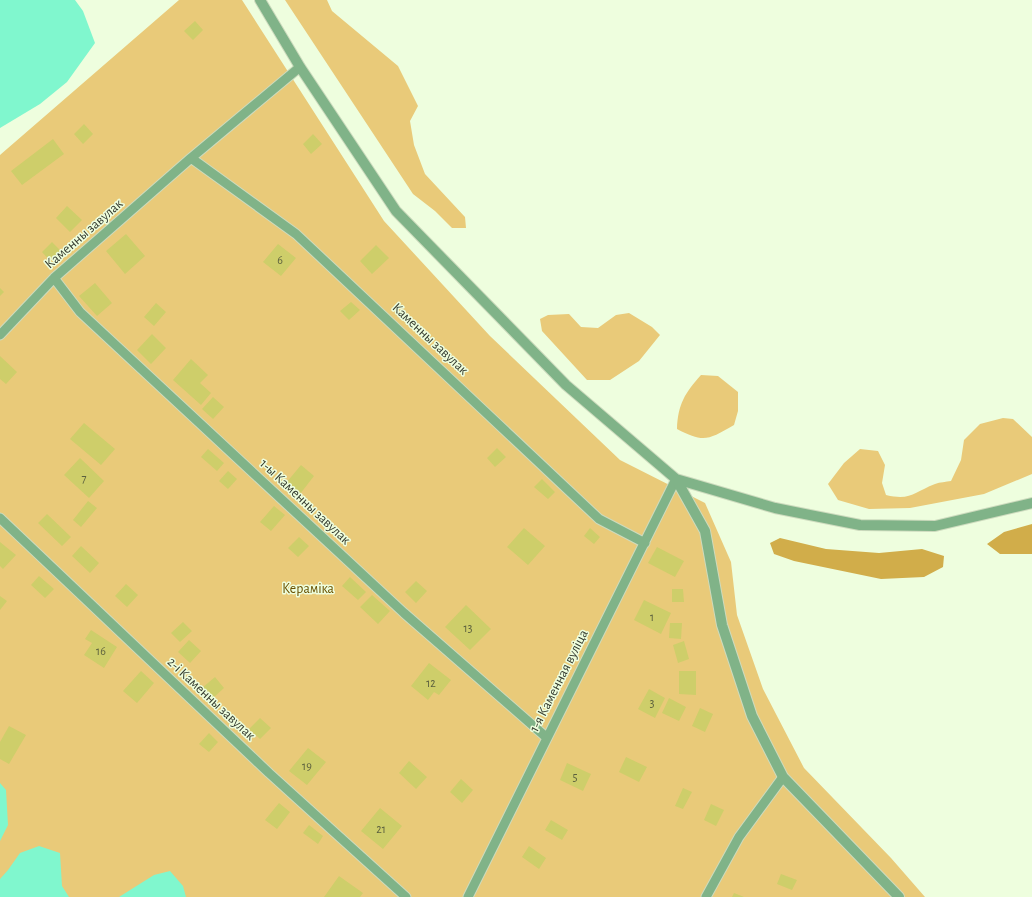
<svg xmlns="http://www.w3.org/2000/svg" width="1032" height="897" font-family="'Alegreya Sans',sans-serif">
<rect width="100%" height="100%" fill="#eefede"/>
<path fill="#e9ca79" d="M 179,0 L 242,0 L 384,221 L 490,336 L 620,460 L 705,503 L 731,562 L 737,615 L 763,689 L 804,768 L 891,858 L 925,897 L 0,897 L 0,155 Z
M 285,0 L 327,0 L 332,11 L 398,66 L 418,106 L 410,121 L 414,145 L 425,174 L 465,217 L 466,228 L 452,228 L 435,211 L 413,194 Z
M 629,313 L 652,327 L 660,335 L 639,361 L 610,380 L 587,380 L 542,331 L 540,319 L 548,315 L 569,314 L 581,327 L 598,328 L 616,315 Z
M 701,375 L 718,376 L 738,392 L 738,411 L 734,425 C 708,440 704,443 677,429 C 678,404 685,393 701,375 Z
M 1003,418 L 1013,419 L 1032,437 L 1032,474 L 984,494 L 910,508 L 869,509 L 838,500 L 828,484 L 844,463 L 860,449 L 878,451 L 885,465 L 882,483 L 886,495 C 911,501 914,492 935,484 C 940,482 946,482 951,481 L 961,460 L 964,440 L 980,424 Z"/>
<path fill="#d1ad4a" d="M 1032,524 L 1032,554 L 1000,554 L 987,544 L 1004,532 Z
M 780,538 L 826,549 L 879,553 L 922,549 L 944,556 L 943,567 L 924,577 L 881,579 L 794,561 L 774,554 L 770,543 Z"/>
<path fill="#80f7ce" d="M 0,0 L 75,0 L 83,11 L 95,43 L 67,82 L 40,104 L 0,128 Z
M 0,783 L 6,790 L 8,825 L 0,841 Z
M 39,846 L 60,853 L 62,886 L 69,897 L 0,897 L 0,879 L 8,870 L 20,853 Z
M 170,871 L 183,886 L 186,897 L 119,897 L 154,875 Z"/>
<path fill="#cece6a" d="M 195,21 L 203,30 L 193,40 L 184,31 Z
M 84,124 L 93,134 L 83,144 L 74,134 Z
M 313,134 L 322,144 L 311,154 L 303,144 Z
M 53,139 L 64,154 L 22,185 L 11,171 Z
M 67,206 L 82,220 L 70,232 L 56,218 Z
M 126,234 L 145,256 L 125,274 L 106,251 Z
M 52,242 L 61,251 L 50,261 L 42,252 Z
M 278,244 L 296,258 L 281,276 L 263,262 Z
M 376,245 L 389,258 L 372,274 L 360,261 Z
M 95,283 L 112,303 L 97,316 L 79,296 Z
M 0,288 L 4,292 L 0,296 Z
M 351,302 L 360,310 L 349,320 L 340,311 Z
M 156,303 L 166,312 L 154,326 L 144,317 Z
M 152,334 L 166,348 L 151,364 L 137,350 Z
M 0,356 L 17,372 L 6,384 L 0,379 Z
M 191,359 L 208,375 L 200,383 L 211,393 L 201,405 L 173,380 Z
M 213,397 L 224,407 L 213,419 L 202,409 Z
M 84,423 L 115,449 L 101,465 L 70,439 Z
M 497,448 L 506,457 L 495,467 L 487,458 Z
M 208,449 L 224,463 L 217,471 L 201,457 Z
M 80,458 L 104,481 L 89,498 L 64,475 Z
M 301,465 L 314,476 L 300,494 L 286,483 Z
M 228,471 L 237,479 L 228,489 L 219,481 Z
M 542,479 L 555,492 L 548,499 L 534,487 Z
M 88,501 L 97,508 L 81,527 L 73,520 Z
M 274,506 L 285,515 L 271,531 L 260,522 Z
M 47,514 L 71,537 L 62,546 L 38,523 Z
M 524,528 L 545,546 L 528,565 L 507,547 Z
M 590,528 L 600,537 L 594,544 L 584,536 Z
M 299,537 L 309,546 L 298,557 L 288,548 Z
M 0,542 L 16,555 L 3,569 L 0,566 Z
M 81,546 L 99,563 L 90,573 L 72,556 Z
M 657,547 L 684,561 L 675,577 L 648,563 Z
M 39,576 L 54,589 L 45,598 L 31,585 Z
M 350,577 L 366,592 L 358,600 L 342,586 Z
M 416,581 L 427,591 L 416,603 L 405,592 Z
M 126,584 L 138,595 L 127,607 L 115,596 Z
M 672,589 L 683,589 L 684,602 L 672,602 Z
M 372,595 L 390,611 L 378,624 L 360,607 Z
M 0,596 L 7,601 L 0,610 Z
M 644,600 L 671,613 L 661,634 L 634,620 Z
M 466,605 L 491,629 L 470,650 L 445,627 Z
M 183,622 L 192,631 L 180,642 L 171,633 Z
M 670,623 L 682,623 L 681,639 L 669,638 Z
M 91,630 L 117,647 L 104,668 L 84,655 L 92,643 L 85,639 Z
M 189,640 L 201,651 L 190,663 L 178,652 Z
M 684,641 L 689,659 L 678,663 L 673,645 Z
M 429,663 L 451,680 L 439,695 L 434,692 L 428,700 L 411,686 Z
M 141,671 L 154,683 L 137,703 L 123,691 Z
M 679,671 L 696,671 L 696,695 L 679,694 Z
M 215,677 L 224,688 L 212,699 L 202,688 Z
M 649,689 L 665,698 L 655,718 L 638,709 Z
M 669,698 L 686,707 L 679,721 L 662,713 Z
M 700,708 L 713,714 L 705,732 L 692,726 Z
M 260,718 L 271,728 L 260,739 L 249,729 Z
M 9,726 L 26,735 L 9,764 L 0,759 L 0,742 Z
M 209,733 L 218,742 L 209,752 L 199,744 Z
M 308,748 L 326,762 L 307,785 L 289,771 Z
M 626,757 L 647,767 L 639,782 L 619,772 Z
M 409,761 L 427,777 L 416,789 L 399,773 Z
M 567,763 L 591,774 L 583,791 L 560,780 Z
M 461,779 L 473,790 L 462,803 L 450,792 Z
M 683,788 L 692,792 L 683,809 L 675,806 Z
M 279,803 L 290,812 L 277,829 L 265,820 Z
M 711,804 L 724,810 L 716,826 L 704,820 Z
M 380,808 L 402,826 L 383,849 L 361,831 Z
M 551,820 L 568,830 L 562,840 L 545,830 Z
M 309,825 L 323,836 L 318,844 L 303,833 Z
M 529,846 L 546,858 L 539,869 L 522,857 Z
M 781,874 L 797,880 L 792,890 L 777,884 Z
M 339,876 L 363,893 L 360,897 L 324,897 Z
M 734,893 L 744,897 L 732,897 Z"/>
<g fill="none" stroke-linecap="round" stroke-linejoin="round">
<g stroke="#cddbbe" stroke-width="11">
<path id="lane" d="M 191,158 L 296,234 L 599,519 L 645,543
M 54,278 L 80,312 L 404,613 L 546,737
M 0,335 L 54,278 L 191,158 L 300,67
M 0,518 L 269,773 L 406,897
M 468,897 L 676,479
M 706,897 L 739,837 L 783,777"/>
</g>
<g stroke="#cddbbe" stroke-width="12">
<path id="street" d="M 260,0 L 300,67 L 396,211 L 566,385 L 676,479 L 775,508 L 860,525 L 935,526 L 1032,503
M 676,479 L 705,531 L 722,625 L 752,716 L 783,777 L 899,897"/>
</g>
<use href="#lane" stroke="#80b388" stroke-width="9"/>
<use href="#street" stroke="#80b388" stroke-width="10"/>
</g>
<g text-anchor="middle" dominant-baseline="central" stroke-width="3" stroke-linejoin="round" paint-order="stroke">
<g font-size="12" fill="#5b603e">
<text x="280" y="260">6</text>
<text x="84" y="478">7</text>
<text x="652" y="617">1</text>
<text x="468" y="628">13</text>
<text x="101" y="651">16</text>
<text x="431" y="683">12</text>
<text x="652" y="703">3</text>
<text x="307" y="766">19</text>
<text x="575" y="777">5</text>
<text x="381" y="829">21</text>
</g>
<g font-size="14" fill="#353b2f" stroke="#eefede">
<text transform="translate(84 234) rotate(-41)">Каменны завулак</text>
<text transform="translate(430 339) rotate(43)">Каменны завулак</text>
<text transform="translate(305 502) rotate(43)">1-ы Каменны завулак</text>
<text transform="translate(559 681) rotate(-63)">1-я Каменная вуліца</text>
<text transform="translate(211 699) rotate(43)">2-і Каменны завулак</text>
</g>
<g font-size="14" fill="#695100" stroke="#eefede">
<text x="308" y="589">Кераміка</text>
</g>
</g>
</svg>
